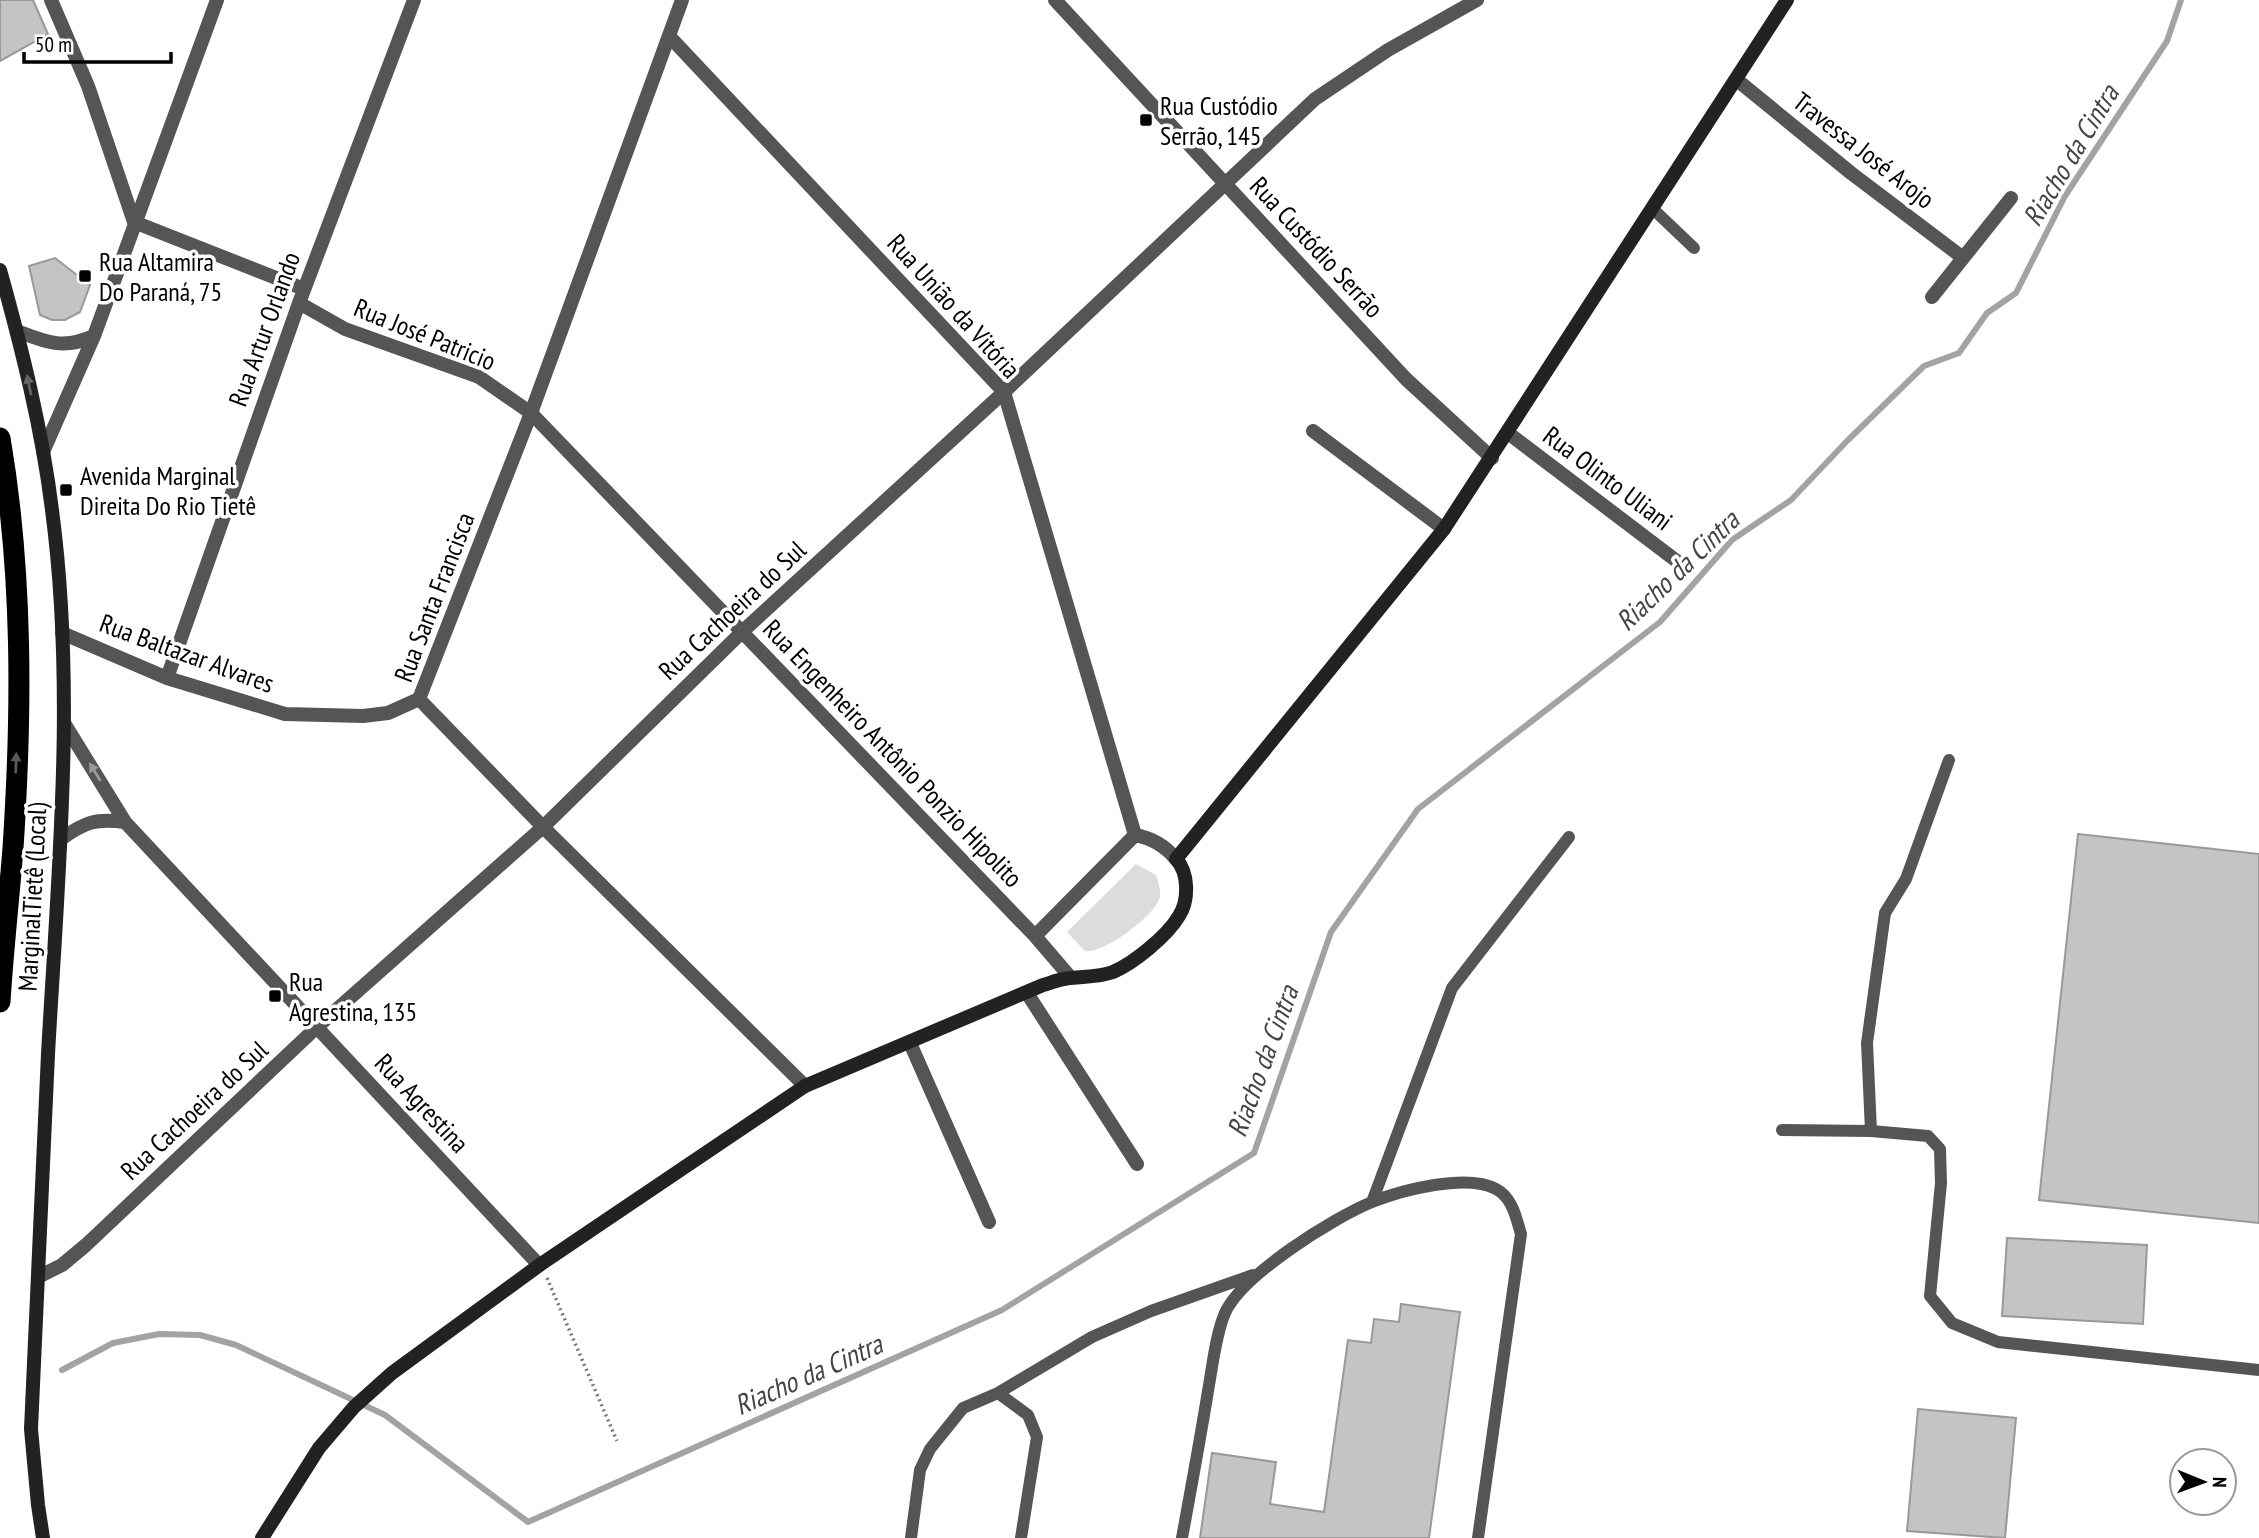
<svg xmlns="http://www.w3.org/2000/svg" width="2259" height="1538" font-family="'PT Sans Narrow',sans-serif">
<rect width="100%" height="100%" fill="#fff"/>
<path fill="#dcdcdc" d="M 1136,864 L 1156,875 C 1158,882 1161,890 1160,897 C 1156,915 1104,954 1085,951 L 1067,932 Z"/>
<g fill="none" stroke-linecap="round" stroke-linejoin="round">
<path stroke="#a3a3a3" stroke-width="6" d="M 62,1370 L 113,1343 L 159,1334 L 200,1335 L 236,1345 L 385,1415 L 528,1522 L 1002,1310 L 1254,1153 L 1331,932 L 1418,809 L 1660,622 L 1732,540 L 1791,500 L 1847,441 L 1924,366 L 1959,353 L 1987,313 L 2016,293 L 2065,196 L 2167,41 L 2181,0"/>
</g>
<path fill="#c4c4c4" stroke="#999" stroke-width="2" d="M 0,0 L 33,0 L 48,34 L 0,61 Z
M 55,258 L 90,285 L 80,312 L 65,320 L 52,320 L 40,315 L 29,266 Z
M 2078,834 L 2259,854 L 2259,1223 L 2039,1200 Z
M 2007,1238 L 2147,1245 L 2143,1324 L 2002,1316 Z
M 1401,1304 L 1460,1312 L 1429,1538 L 1200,1538 L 1212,1453 L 1276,1462 L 1270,1504 L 1324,1512 L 1348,1340 L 1371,1343 L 1374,1319 L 1399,1322 Z
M 1918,1409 L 2016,1418 L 2005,1538 L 1907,1531 Z"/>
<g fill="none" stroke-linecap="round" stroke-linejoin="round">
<path stroke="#777" stroke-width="3.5" stroke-dasharray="2 3.5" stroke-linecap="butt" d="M 547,1278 L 617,1441"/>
<path stroke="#555" stroke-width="12" d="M 1653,209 L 1694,248
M 1949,760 L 1906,879 L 1885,913 L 1867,1043 L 1871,1131 L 1928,1136 L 1940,1149 L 1941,1183 L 1930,1296 L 1952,1323 L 1998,1342 L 2259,1370
M 1782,1130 L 1871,1131
M 1372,1202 L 1452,988 L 1569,837
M 998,1393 L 1092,1337 L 1151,1311 L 1253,1275
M 911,1538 L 920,1470 L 930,1449 L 963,1408 L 998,1393 L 1028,1415 L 1037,1437 L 1021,1538
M 1182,1538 C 1191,1489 1200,1440 1208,1391 C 1212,1369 1216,1333 1225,1313 C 1242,1275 1333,1218 1372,1202 C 1402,1190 1467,1173 1496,1189 C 1513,1198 1516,1218 1521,1234 L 1478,1538"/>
<path stroke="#555" stroke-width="14" d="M 51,0 L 88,86 L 134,222 L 304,289
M 1055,0 L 1406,379 L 1492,458
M 669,36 L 1004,392 L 1135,835
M 1737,80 L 1851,173 L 1962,257
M 1932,297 L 2011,198
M 299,303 L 345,329 L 479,377 L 531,413 L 1035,936 L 1071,978
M 17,331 C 46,342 63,350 94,336
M 1313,431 L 1444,529
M 1508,433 L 1678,562
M 43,452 L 94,336 L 217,0
M 62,633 L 167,678 L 285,714 L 363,716 L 388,713 L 419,699
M 167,678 L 299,303 L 414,0
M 419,699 L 531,413 L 682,0
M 419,699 L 543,827 L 805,1086
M 64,723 L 125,822 L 539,1265
M 61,839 C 85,822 96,818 125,822
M 1035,936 L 1135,835 C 1152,838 1166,847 1176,859
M 1027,993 L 1137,1164
M 910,1043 L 989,1222
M 38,1277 L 62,1265 L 86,1245 L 317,1027 L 543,827 L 743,631 L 1004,392 L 1315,99 L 1388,50 L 1477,0"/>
<path stroke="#222" stroke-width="14" d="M 0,270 C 22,349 42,429 52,510 C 76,691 58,874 48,1054 C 42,1179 37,1304 31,1429 L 38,1505 L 43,1538
M 262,1538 L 319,1448 L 354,1407 L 392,1373 L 541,1264 L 805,1086 L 1043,985 C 1050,983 1057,980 1064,979 C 1080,976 1097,978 1113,972 C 1134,963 1167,936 1179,916 C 1189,900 1189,873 1176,859 L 1444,529 L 1787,0"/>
<path stroke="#000" stroke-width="21" d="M 0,438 C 23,573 22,712 13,848 C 9,900 3,951 0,1002"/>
</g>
<defs><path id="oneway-solid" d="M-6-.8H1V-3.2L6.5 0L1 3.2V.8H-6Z" transform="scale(1.75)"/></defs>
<use fill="#646464" href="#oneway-solid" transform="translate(29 385) rotate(-102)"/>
<use fill="#595959" href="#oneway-solid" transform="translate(16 763) rotate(-88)"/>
<use fill="#999" href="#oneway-solid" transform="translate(95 772) rotate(-121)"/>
<g fill="#000" stroke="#fff" stroke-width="2.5">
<rect x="1139" y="113" width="14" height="14" rx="3.5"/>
<rect x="78" y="269" width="14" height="14" rx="3.5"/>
<rect x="59" y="483" width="14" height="14" rx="3.5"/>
<rect x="268" y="989" width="14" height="14" rx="3.5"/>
</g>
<g text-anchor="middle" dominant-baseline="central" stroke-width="7" stroke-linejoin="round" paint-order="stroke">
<g font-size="26" fill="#000" stroke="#fff" text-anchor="start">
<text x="1160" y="105">Rua Custódio<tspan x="1160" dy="30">Serrão, 145</tspan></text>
<text x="99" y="261">Rua Altamira<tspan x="99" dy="30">Do Paraná, 75</tspan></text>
<text x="80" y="475">Avenida Marginal<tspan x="80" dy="30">Direita Do Rio Tietê</tspan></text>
<text x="289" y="981">Rua<tspan x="289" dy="30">Agrestina, 135</tspan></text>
</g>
<g font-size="26" fill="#000" stroke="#fff">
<text transform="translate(1864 150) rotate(38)">Travessa José Arojo</text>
<text transform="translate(1317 247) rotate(47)">Rua Custódio Serrão</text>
<text transform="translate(954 306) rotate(48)">Rua União da Vitória</text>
<text transform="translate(264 329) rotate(-70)">Rua Artur Orlando</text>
<text transform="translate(425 334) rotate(22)">Rua José Patricio</text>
<text transform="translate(1608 478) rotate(37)">Rua Olinto Uliani</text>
<text transform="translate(434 597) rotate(-69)">Rua Santa Francisca</text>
<text transform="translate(732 610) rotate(-43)">Rua Cachoeira do Sul</text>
<text transform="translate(187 653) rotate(20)">Rua Baltazar Alvares</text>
<text transform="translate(893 753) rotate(46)">Rua Engenheiro Antônio Ponzio Hipolito</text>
<text transform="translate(32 897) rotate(-87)">MarginalTietê (Local)</text>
<text transform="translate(422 1103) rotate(47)">Rua Agrestina</text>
<text transform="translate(194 1110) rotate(-43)">Rua Cachoeira do Sul</text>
</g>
<g font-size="28" font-style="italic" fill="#444" stroke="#fff">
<text transform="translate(2070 155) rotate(-59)">Riacho da Cintra</text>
<text transform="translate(1677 570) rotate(-44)">Riacho da Cintra</text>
<text transform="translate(1262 1061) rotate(-70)">Riacho da Cintra</text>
<text transform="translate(808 1374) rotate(-24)">Riacho da Cintra</text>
</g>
</g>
<g transform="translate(2203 1482) rotate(91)"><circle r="33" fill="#ffffff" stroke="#999999" stroke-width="2"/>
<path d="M0-5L12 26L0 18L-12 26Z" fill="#000000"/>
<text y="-10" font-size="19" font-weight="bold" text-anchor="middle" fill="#000000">N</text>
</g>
<path d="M24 52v10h147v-10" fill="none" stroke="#000000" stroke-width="3.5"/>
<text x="35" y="52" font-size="21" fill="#000000" stroke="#ffffff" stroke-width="5" paint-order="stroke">50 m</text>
</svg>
